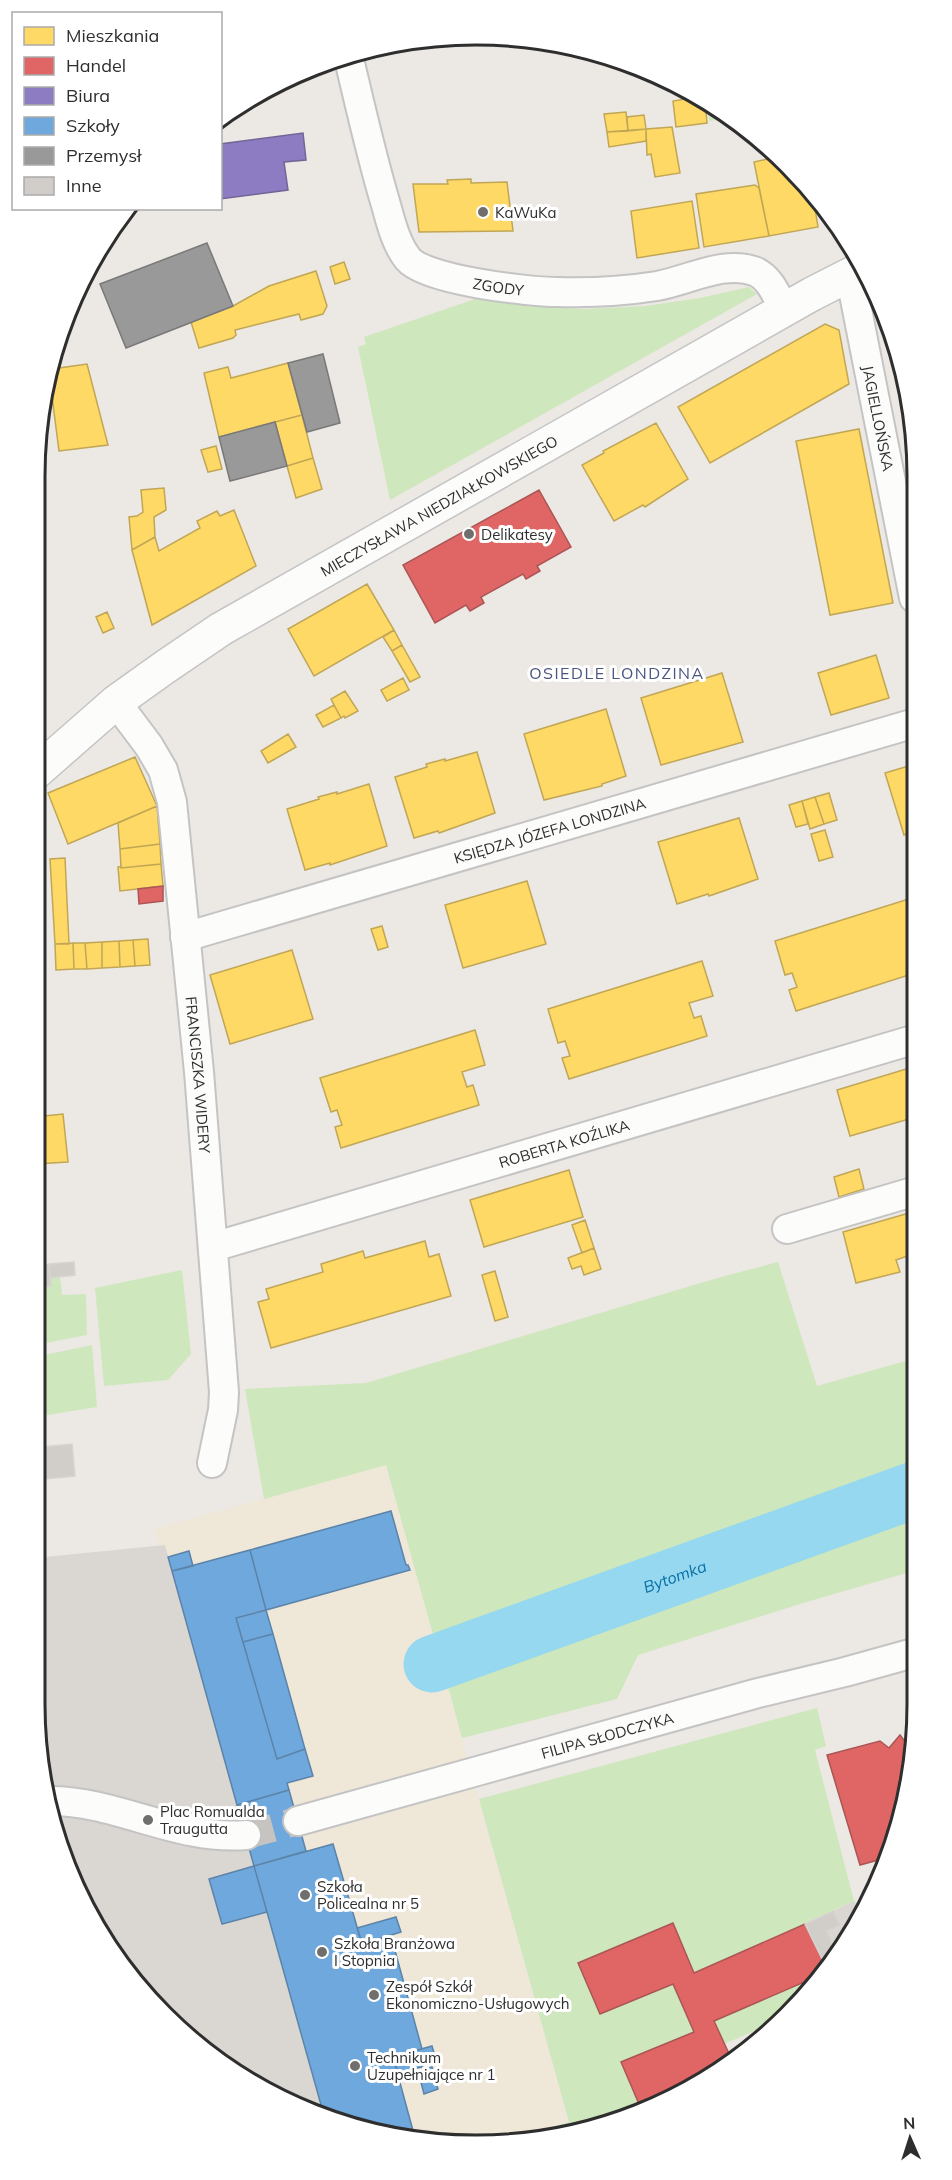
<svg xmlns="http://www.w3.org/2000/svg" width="952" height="2180" font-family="Mulish,sans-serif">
<rect width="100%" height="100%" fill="#ece8e4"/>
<path fill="#efe7d8" d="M 386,1465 L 569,2123 L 505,2141 L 390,2137 L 256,2087 L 236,2071 L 184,1881 L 247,1863 L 154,1529 Z"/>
<path fill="#cee7bc" d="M 707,102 L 722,109 L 732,118 L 709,121 Z
M 749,287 L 757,294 L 390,500 L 358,347 L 366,344 L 364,337 L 478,298 L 528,306 L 583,309 L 646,306 L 700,298 Z
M 778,1262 L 817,1386 L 916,1358 L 917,1471 L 434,1638 L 386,1465 L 264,1499 L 245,1389 L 366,1383 L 714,1279 Z
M 182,1270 L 191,1354 L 168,1380 L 104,1386 L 95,1288 Z
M 60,1277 L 62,1295 L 86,1294 L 87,1335 L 35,1345 L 35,1288 L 50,1286 L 50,1278 Z
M 92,1345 L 97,1407 L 35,1417 L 35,1357 Z
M 917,1511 L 917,1570 L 803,1603 L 638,1655 L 617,1699 L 462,1738 L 447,1683 L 480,1661 Z
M 817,1708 L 826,1746 L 815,1750 L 854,1901 L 866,1908 L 862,1917 L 854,1901 L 694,1973 L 579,1963 L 600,2013 L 673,1984 L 694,2032 L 622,2062 L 642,2111 L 618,2122 L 534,2142 L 505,2141 L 569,2122 L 479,1799 Z
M 815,1978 L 817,1983 C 793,2016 760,2029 724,2044 L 714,2021 Z"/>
<path fill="#dad6d2" d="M 165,1545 L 254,1866 L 209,1879 L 222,1924 L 267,1912 L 323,2112 L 256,2087 L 144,1995 L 93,1924 L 58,1846 L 35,1704 L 35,1558 Z
M 854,1901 L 862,1917 L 837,1955 L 827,1931 L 840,1925 L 833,1911 Z"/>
<path fill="#ffd966" stroke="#c0a655" stroke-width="1.5" d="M 697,97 L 705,101 L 707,123 L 676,127 L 673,101 Z
M 626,112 L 628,131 L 607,132 L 604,114 Z
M 644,115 L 646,129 L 628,131 L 627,117 Z
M 672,127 L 680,173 L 655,177 L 651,154 L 647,155 L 646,129 Z
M 646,129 L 646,141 L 609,147 L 607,132 Z
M 777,157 L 812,190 L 818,227 L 769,236 L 754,162 Z
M 471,179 L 471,183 L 507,182 L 513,231 L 419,232 L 413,184 L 448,184 L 447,180 Z
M 755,185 L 759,188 L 769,236 L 704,247 L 696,194 Z
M 692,201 L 699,248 L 637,258 L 631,211 Z
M 344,262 L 350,279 L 335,284 L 330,267 Z
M 316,271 L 327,306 L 323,314 L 301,320 L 299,314 L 235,330 L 236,335 L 233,338 L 199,348 L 191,322 L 233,306 L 269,286 Z
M 825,324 L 839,330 L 849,384 L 710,463 L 678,407 Z
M 288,363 L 302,415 L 219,437 L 204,373 L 228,367 L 231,378 Z
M 87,364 L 108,445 L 59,451 L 50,381 L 52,369 Z
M 302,415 L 313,458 L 287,466 L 275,422 Z
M 656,423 L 688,479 L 645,507 L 643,505 L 614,521 L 582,465 L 604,453 L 603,451 Z
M 859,429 L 893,603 L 830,615 L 796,441 Z
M 216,446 L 222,469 L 208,472 L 201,450 Z
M 313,458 L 322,489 L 296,498 L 287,466 Z
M 164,488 L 166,510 L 154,517 L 155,537 L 132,550 L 129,517 L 137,516 L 143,512 L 141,490 Z
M 234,510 L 256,566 L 152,625 L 132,550 L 155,537 L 159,551 L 200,528 L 197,521 L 217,511 L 220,516 Z
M 367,584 L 394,630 L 314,676 L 288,629 Z
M 107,612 L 114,628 L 103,633 L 96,617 Z
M 394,630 L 402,645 L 392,651 L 383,637 Z
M 402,645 L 420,677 L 410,682 L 392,651 Z
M 876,655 L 889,698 L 831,715 L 818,673 Z
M 722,673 L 743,742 L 661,765 L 641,698 Z
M 403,678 L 409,690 L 387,701 L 381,690 Z
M 345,691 L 358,711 L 345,718 L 344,716 L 341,718 L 331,699 Z
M 334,705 L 341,718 L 323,727 L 316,715 Z
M 606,709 L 626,776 L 602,784 L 602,786 L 544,800 L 524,734 Z
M 288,734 L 296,747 L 268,763 L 261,751 Z
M 477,752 L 495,813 L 439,833 L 438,831 L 414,838 L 395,777 L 427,767 L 426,764 L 445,759 L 445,761 Z
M 135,757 L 157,806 L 68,844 L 48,793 Z
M 915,764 L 915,831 L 904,835 L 885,773 Z
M 369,784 L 387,846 L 330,865 L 330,863 L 305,870 L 287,809 L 319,799 L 318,797 L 337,792 L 337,794 Z
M 829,793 L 837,820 L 824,824 L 815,797 Z
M 815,797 L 824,824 L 810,829 L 802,801 Z
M 802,801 L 808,824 L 796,827 L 789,805 Z
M 157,806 L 160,844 L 120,849 L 118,823 Z
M 739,818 L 758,879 L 709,896 L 708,894 L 677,904 L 658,842 Z
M 825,830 L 833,857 L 819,861 L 811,834 Z
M 160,844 L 161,864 L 121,868 L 120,849 Z
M 65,858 L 69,944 L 55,944 L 50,859 Z
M 161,864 L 163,886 L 120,891 L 118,867 L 121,866 L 121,868 Z
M 527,881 L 546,944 L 463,968 L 445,905 Z
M 915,897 L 915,973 L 796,1011 L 789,990 L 797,987 L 792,973 L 785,975 L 775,941 Z
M 35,919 L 39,958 L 35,962 Z
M 382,926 L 388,947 L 378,950 L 371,929 Z
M 148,939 L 150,965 L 135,966 L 133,940 Z
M 133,940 L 135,966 L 120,967 L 119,941 Z
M 119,941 L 120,967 L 102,968 L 102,942 Z
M 102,942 L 102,968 L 87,969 L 85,943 Z
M 73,943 L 85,943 L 87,969 L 74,969 Z
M 73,943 L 74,969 L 56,970 L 55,944 Z
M 292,950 L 313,1019 L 230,1044 L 210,975 Z
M 702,961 L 713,996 L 689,1003 L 694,1018 L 701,1016 L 707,1036 L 569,1079 L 562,1058 L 570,1056 L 565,1041 L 558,1043 L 548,1009 Z
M 475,1030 L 485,1065 L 462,1072 L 467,1087 L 473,1085 L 479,1105 L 341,1148 L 335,1127 L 342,1125 L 337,1110 L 331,1112 L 320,1078 Z
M 916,1066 L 916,1117 L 850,1136 L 837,1090 Z
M 63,1114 L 68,1162 L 35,1164 L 35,1117 Z
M 859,1169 L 864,1189 L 839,1197 L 834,1177 Z
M 569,1170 L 583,1217 L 484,1247 L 470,1200 Z
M 916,1211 L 916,1253 L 896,1260 L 900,1272 L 856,1283 L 843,1232 Z
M 585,1220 L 594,1248 L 582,1253 L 572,1225 Z
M 425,1241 L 429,1257 L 439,1254 L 451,1296 L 271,1348 L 258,1302 L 269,1299 L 266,1289 L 323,1272 L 321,1264 L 363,1251 L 365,1258 Z
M 594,1248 L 601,1269 L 584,1275 L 581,1266 L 572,1269 L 568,1258 Z
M 495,1271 L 508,1317 L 495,1321 L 482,1275 Z"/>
<path fill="#e06666" stroke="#ab5555" stroke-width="1.5" d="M 539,490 L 571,547 L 537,566 L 540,571 L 526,579 L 523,574 L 481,597 L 484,603 L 470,611 L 466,605 L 435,623 L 403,565 Z
M 163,886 L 163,901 L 139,904 L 138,889 Z
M 900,1735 L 910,1748 L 894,1846 L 889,1857 L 860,1865 L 827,1755 L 880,1741 L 889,1748 Z
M 673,1923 L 694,1973 L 805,1924 L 827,1969 L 823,1974 L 714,2021 L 731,2058 L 696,2087 L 642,2111 L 621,2062 L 694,2032 L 673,1984 L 600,2014 L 578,1963 Z"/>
<path fill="#8e7cc3" stroke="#716596" stroke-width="1.5" d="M 303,133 L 306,160 L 284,162 L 288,190 L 220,199 L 220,144 Z"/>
<path fill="#6fa8dc" stroke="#5c83a8" stroke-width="1.5" d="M 391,1511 L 406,1565 L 408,1565 L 410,1570 L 266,1610 L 250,1550 Z
M 250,1550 L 266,1610 L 236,1618 L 277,1759 L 305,1749 L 313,1776 L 287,1783 L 289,1790 L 237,1805 L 172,1571 Z
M 189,1551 L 193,1566 L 172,1571 L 168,1557 Z
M 266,1610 L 273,1634 L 243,1642 L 236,1618 Z
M 273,1634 L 305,1749 L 277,1759 L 243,1642 Z
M 289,1790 L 306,1851 L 254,1866 L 237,1805 Z
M 333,1844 L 362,1944 L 391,1936 L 422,2049 L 393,2057 L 415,2138 L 390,2137 L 323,2112 L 267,1912 L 254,1866 Z
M 254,1866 L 267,1912 L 222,1924 L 209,1879 Z
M 396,1917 L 401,1932 L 362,1944 L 357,1928 Z
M 432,2046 L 437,2063 L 398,2073 L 393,2057 Z
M 432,2067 L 438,2089 L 424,2094 L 418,2071 Z"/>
<path fill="#999" stroke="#797979" stroke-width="1.5" d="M 207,243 L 233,306 L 126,348 L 100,284 Z
M 323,354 L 340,423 L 307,432 L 288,363 Z
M 275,422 L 287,466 L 230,481 L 219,437 Z"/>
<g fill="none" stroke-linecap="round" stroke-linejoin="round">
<path stroke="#95d8ef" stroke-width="57" id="s1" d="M 432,1664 L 917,1489"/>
</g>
<path fill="#d1ceca" stroke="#d7d4d0" stroke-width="1.5" d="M 74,1262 L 75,1275 L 50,1278 L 49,1264 Z
M 49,1264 L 51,1286 L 35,1288 L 35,1266 Z
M 72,1444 L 75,1476 L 45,1479 L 42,1447 Z
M 833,1911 L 840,1925 L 827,1931 L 837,1955 L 827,1969 L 805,1924 Z"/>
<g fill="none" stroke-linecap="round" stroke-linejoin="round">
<path stroke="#c6c3c0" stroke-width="28" stroke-dasharray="28 14" stroke-linecap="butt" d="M 246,1835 L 298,1821"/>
<g stroke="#c5c4c5" stroke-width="32">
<g id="minor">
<path id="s2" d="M 348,55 C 360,105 371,155 386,205 C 391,223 396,244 408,259 C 425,280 528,292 557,292 C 589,293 625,291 657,286 C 687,281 723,260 754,271 C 770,277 777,296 784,310"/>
<path id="s3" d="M 850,274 L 914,598"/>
<path id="s4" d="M 116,702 L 149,746 L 163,770 L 172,802 L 199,1072 L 224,1392 L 223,1410 L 212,1463"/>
<path id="s5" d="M 185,937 L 915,723"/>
<path d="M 787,1229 L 916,1191"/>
<path id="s6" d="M 213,1247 L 916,1039"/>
<path d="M 51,1801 C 117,1801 178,1841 246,1835"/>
<path id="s7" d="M 298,1821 L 758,1693 L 845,1672 L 917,1652"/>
</g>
</g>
<g stroke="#c5c4c5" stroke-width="36">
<g id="tertiary">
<path id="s8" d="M 35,773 L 116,702 L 165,667 L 221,629 L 812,294 L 863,268"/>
</g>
</g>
<use href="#minor" stroke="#fcfcfb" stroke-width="28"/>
<use href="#tertiary" stroke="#fcfcfb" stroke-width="33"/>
</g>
<g fill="#706f6e" stroke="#fff" stroke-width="2">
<circle cx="483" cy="212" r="6"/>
<circle cx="469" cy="534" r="6"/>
<circle cx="148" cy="1820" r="6"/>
<circle cx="305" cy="1895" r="6"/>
<circle cx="322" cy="1952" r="6"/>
<circle cx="374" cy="1995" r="6"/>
<circle cx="355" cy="2066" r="6"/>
</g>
<g text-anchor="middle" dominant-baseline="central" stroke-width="6" stroke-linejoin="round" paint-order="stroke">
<g font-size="15" fill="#2e2e2e" stroke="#fff" text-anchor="start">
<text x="495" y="212">KaWuKa</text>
<text x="481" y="534">Delikatesy</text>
<text x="160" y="1811">Plac Romualda<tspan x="160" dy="17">Traugutta</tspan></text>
<text x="317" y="1886">Szkoła<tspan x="317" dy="17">Policealna nr 5</tspan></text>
<text x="334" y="1943">Szkoła Branżowa<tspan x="334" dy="17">I Stopnia</tspan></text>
<text x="386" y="1986">Zespół Szkół<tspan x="386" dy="17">Ekonomiczno-Usługowych</tspan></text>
<text x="367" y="2057">Technikum<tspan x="367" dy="17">Uzupełniające nr 1</tspan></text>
</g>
<g font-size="15" fill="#2e2e2e" stroke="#fff">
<text stroke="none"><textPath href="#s2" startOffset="309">ZGODY</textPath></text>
<text stroke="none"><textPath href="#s3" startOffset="147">JAGIELLOŃSKA</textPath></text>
<text stroke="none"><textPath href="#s8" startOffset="486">MIECZYSŁAWA NIEDZIAŁKOWSKIEGO</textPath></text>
<text stroke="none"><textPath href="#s5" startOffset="380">KSIĘDZA JÓZEFA LONDZINA</textPath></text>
<text stroke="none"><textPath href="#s4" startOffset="390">FRANCISZKA WIDERY</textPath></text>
<text stroke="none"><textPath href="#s6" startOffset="366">ROBERTA KOŹLIKA</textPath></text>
<text stroke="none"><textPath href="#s7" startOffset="321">FILIPA SŁODCZYKA</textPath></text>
</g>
<g font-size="16" letter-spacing="1.5" fill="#4b5581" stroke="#fff">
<text x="617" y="673">OSIEDLE LONDZINA</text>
</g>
<g font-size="16" font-style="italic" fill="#0870a7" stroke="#fff">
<text stroke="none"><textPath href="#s1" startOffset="258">Bytomka</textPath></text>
</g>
</g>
<path d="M0 0H952V2180H0ZM476 45H476A431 431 0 0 1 907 476V1704A431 431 0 0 1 476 2135H476A431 431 0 0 1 45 1704V476A431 431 0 0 1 476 45Z" fill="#fff" fill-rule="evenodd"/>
<path fill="none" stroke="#2e2e2e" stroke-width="3" d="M476 45H476A431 431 0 0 1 907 476V1704A431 431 0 0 1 476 2135H476A431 431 0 0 1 45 1704V476A431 431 0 0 1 476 45Z"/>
<rect x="12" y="12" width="210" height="198" fill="#ffffff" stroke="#ababab" stroke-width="1.5"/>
<rect x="24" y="27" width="30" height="18" fill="#ffd966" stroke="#ababab" stroke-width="1.5"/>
<text x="66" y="42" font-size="18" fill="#2e2e2e">Mieszkania</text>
<rect x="24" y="57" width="30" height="18" fill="#e06666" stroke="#ababab" stroke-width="1.5"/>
<text x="66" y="72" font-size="18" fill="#2e2e2e">Handel</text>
<rect x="24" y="87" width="30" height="18" fill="#8e7cc3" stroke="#ababab" stroke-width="1.5"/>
<text x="66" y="102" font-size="18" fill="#2e2e2e">Biura</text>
<rect x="24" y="117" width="30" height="18" fill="#6fa8dc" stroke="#ababab" stroke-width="1.5"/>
<text x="66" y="132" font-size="18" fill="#2e2e2e">Szkoły</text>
<rect x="24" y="147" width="30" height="18" fill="#999999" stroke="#ababab" stroke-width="1.5"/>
<text x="66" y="162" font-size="18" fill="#2e2e2e">Przemysł</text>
<rect x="24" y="177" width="30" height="18" fill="#d1ceca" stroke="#ababab" stroke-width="1.5"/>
<text x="66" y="192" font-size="18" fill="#2e2e2e">Inne</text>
<g transform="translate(910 2138) rotate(357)" stroke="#ffffff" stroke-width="4.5" paint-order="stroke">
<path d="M0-4.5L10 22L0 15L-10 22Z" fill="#2e2e2e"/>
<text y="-9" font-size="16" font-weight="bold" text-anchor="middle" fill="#2e2e2e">N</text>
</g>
</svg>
